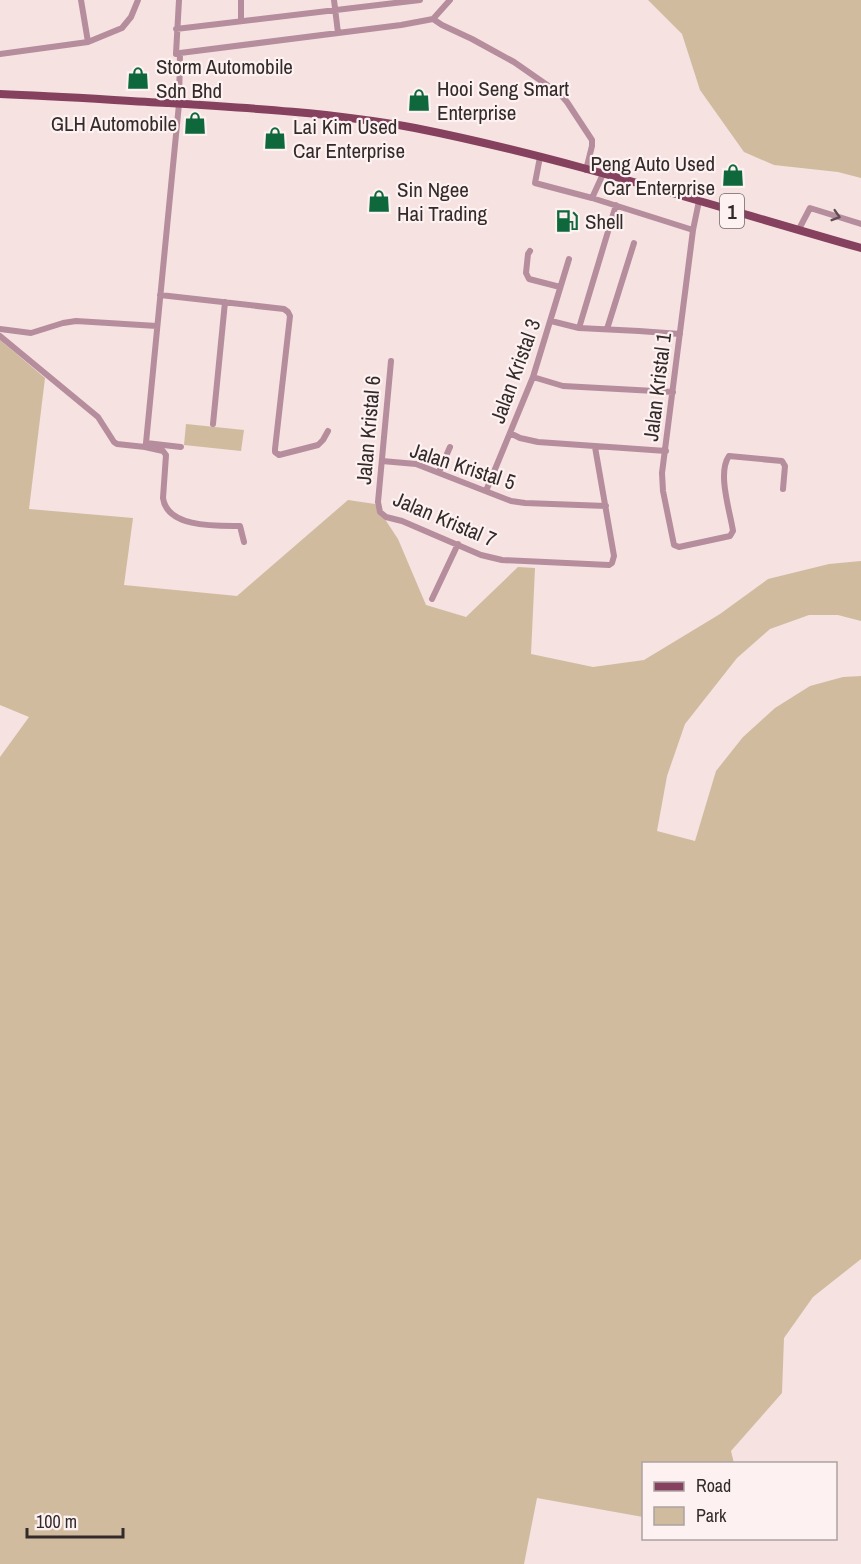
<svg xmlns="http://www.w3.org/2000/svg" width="861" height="1564" font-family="'Archivo Narrow',sans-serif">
<rect width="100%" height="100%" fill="#f5e2e1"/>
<path fill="#d0bb9f" d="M 648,0 L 861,0 L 861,178 L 838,172 L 774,165 L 744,152 L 700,90 L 682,34 Z
M 0,340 L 45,378 L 29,509 L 133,518 L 124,585 L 237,596 L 348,500 L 375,504 L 398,539 L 426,605 L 466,617 L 518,567 L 535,568 L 531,654 L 593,667 L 644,660 L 720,614 L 768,579 L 829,564 L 861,561 L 861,621 L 838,615 L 809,615 L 770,629 L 737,658 L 685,724 L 667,776 L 657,831 L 695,841 L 716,771 L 743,737 L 775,708 L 810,686 L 843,677 L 861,676 L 861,1259 L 813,1297 L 784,1338 L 782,1393 L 731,1451 L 734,1463 L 644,1464 L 643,1517 L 537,1498 L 524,1564 L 0,1564 L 0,757 L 29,717 L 0,705 Z
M 186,424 L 244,430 L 241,451 L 184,445 Z"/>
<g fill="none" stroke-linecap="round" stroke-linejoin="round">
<path stroke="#b58d9c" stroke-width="6" d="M 81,0 L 88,42
M 241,0 L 241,21
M 334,0 L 338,33
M 433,19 L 442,25 L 472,39 L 514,62 L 560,94 L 567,102 L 592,140 L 592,146 L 586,170
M 433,19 L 450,0
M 176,29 L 420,0
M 0,54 L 88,42 L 122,28 L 131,17 L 138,0
M 176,54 L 179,0
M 540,157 L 535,183 L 592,198 L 693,230
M 592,198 L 603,174
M 699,201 L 693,230 L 662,473 L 663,491 L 674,545 L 679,547 L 730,536 L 733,531 C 730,511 717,473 729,456 L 782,461 L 785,466 L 783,489
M 799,229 L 810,208 L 861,224
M 530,251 L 528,254 L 526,273 L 529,279 L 560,287
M 160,295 L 284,309 L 288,312 L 290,316 L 275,449 L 275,452 L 279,455 L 318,445 L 323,440 L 328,431
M 551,321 L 579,328 L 639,331 L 680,334
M 579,328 L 616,205
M 0,329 L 31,333 L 63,323 L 76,321 L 157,326
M 607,329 L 634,243
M 0,336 L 98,417 L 114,442 L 117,444 L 145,447 L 146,443 L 181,447
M 391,361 L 378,502 L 380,512 L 386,517 L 402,521 L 481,555 L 502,560 L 609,565 L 612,563 L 614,556 L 595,447
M 533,377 L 563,386 L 673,392
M 213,424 L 225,302
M 510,433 L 520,438 L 538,442 L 666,451
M 146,443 L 179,104 L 180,53 L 401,25 L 433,19
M 145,447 L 163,451 L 166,455 L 163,498 C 167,528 217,526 240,526 L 244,542
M 382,461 L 416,464 L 511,501 L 525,503 L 606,506
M 439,472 L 450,447
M 486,491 L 533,377 L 569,259
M 432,599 L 458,544"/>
<path stroke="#85415e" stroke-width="8" d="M 0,94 C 56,96 112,100 167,103 C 250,108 334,113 415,128 C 566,158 713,206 861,248"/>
</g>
<defs><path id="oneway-chevron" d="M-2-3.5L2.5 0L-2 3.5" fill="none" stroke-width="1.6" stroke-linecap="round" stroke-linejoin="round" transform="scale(1.5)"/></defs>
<use stroke="#604d52" href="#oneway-chevron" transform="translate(836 216) rotate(17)"/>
<defs>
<g id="shop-bare" transform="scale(1.8)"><path d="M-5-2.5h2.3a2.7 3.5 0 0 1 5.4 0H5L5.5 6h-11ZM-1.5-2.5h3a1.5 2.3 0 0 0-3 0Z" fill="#0e683b" stroke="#fdf1f1" stroke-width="2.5" paint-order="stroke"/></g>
<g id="fuel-bare" transform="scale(1.8)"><path d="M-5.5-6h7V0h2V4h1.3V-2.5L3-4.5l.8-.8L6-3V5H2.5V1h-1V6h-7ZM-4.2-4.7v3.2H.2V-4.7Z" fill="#0e683b" stroke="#fdf1f1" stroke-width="2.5" paint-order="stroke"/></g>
</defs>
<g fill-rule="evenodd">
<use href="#shop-bare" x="138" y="78"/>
<use href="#shop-bare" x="419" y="100"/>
<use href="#shop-bare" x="195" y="123"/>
<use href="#shop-bare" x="275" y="138"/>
<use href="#shop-bare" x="733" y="175"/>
<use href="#shop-bare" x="379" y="201"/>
<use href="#fuel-bare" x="567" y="221"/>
</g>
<g text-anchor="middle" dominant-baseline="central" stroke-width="4.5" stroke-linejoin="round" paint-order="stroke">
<rect fill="#fdf1f1" stroke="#6f6666" stroke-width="1.5" x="720" y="194" width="24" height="34" rx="4.5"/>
<g font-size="20" font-weight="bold" fill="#322b2a">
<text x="732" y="211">1</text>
</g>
<g font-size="21" fill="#322b2a" stroke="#fdf1f1" text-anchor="start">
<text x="156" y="66">Storm Automobile<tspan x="156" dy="24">Sdn Bhd</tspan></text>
<text x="437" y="88">Hooi Seng Smart<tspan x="437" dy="24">Enterprise</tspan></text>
<text x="177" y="123" text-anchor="end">GLH Automobile</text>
<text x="293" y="126">Lai Kim Used<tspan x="293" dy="24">Car Enterprise</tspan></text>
<text x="715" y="163" text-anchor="end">Peng Auto Used<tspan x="715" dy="24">Car Enterprise</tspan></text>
<text x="397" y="189">Sin Ngee<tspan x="397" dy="24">Hai Trading</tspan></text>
<text x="585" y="221">Shell</text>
</g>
<g font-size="21" fill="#322b2a" stroke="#fdf1f1">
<text transform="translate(515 371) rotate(-70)">Jalan Kristal 3</text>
<text transform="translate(657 387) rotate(-83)">Jalan Kristal 1</text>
<text transform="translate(368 430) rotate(-85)">Jalan Kristal 6</text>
<text transform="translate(463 466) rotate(18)">Jalan Kristal 5</text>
<text transform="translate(445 519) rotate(23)">Jalan Kristal 7</text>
</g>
</g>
<rect x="642" y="1462" width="195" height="78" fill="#fdf1f1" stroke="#aca2a1" stroke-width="1.5"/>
<rect x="654" y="1482" width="30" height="9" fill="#85415e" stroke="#aca2a1" stroke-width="1.5"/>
<text x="696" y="1492" font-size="18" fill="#322b2a">Road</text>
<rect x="654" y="1507" width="30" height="18" fill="#d0bb9f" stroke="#aca2a1" stroke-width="1.5"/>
<text x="696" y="1522" font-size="18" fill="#322b2a">Park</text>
<path d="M27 1528v9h96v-9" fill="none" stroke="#322b2a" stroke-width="3"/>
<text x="36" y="1528" font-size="18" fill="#322b2a" stroke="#fdf1f1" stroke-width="4.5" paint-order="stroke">100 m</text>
</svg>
